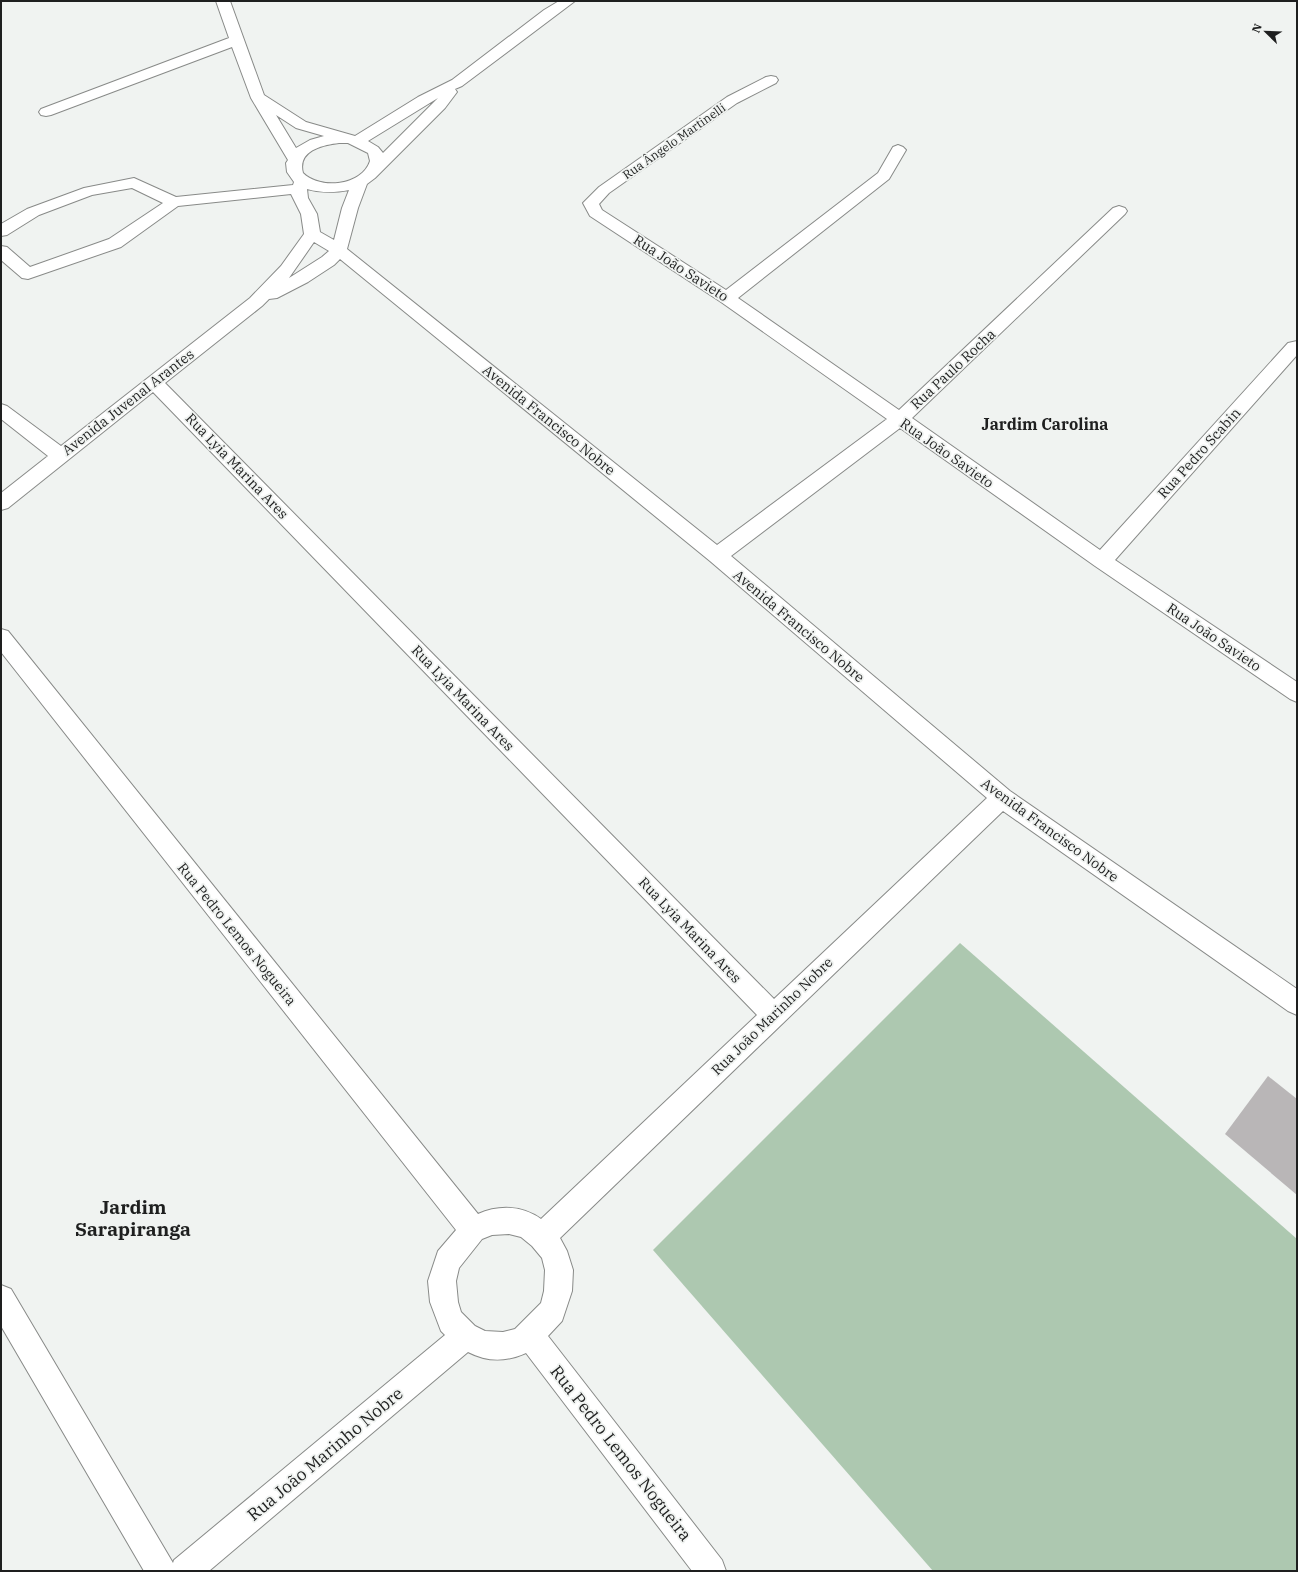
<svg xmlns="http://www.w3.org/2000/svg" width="1298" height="1572" font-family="'IBM Plex Serif',serif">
<rect width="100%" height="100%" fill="#f0f3f1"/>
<path fill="#adc8b0" d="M 960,943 L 1297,1239 L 1297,1571 L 933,1571 L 653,1250 Z"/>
<path fill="#b9b6b7" d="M 1268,1076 L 1297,1099 L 1297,1195 L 1225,1134 Z"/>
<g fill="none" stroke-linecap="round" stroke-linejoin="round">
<g stroke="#888a88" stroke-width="2">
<path id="minor" d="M 216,1 L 230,1 L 264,95 L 306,122 L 355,136 L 418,97 L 452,80 L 544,10 L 559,1 L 575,1 L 462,86 L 455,89 L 457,92 L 445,108 L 375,178 L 367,184 L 358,208 L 347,249 L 717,545 L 887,419 L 721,302 L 590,216 L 583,203 L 599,187 L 727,97 L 766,77 L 771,76 L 776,77 L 778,80 L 776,83 L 737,103 L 609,193 L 599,204 L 602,210 L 726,290 L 878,173 L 893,147 L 898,145 L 903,147 L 906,150 L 889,179 L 738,298 L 899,410 L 1113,208 L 1119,206 L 1125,208 L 1127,211 L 1125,214 L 912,418 L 1100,550 L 1288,343 L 1297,341 L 1297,355 L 1115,560 L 1297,682 L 1297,702 L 1290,699 L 1095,566 L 900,428 L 731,556 L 1010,791 L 1297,989 L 1297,1015 L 1288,1011 L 1003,811 L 560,1238 L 567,1251 L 573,1270 L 572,1291 L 562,1321 L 548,1336 L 722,1560 L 726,1571 L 692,1571 L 526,1353 C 506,1362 487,1362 468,1352 L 209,1571 L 144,1571 L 1,1326 L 1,1285 L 11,1289 L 173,1563 L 174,1560 L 445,1335 L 441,1331 L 430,1302 L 428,1281 L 438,1251 L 456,1230 L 1,652 L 1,629 L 8,631 L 478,1214 C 498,1205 522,1205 541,1219 L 757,1015 L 153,392 L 8,508 L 1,510 L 1,493 L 48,456 L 1,419 L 1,404 L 7,406 L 61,446 L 250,298 L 281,266 L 304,234 L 301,214 L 291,194 L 178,206 L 121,247 L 28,279 L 22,278 L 1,260 L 1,246 L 7,247 L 30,267 L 109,239 L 163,203 L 132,188 L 92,195 L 39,215 L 7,235 L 1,236 L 1,224 L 27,209 L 84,188 L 134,178 L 176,197 L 293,185 L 294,182 L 287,172 L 286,163 L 288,160 L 251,98 L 232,47 L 51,115 L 46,116 L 41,115 L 39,112 L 41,109 L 229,38 ZM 438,98 L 383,153 L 378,147 L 368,141 ZM 276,115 L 296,128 L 324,136 L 310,140 L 296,148 ZM 339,143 L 348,143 L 368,153 L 370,161 C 362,186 320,190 303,173 C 297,151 322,145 339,143 ZM 307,189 C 321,193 334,193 349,190 L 342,208 L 334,240 L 320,232 L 317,214 L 308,198 ZM 314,242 L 329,251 L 322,257 L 289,278 ZM 340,259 L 710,561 L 987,798 L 774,999 L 165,383 L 262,306 L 269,299 L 277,298 L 308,282 L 334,265 ZM 509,1234 L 521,1237 L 532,1246 L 542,1258 L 545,1270 L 544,1291 L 541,1303 L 515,1329 L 503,1332 L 485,1331 L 475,1326 L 461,1312 L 458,1302 L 456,1281 L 459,1268 L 482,1239 L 492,1235 Z"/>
</g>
<use href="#minor" fill="#fff" fill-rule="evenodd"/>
</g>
<g text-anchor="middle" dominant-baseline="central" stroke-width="3.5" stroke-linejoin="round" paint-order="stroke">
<g font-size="12" fill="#1e1f1f" stroke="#f0f3f1">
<text transform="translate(674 141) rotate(-35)">Rua Ângelo Martinelli</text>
</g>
<g font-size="14" fill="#1e1f1f" stroke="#f0f3f1">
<text transform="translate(681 268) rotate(33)">Rua João Savieto</text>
<text transform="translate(953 369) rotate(-43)">Rua Paulo Rocha</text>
<text transform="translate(128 402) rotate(-38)">Avenida Juvenal Arantes</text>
<text transform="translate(549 420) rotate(39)">Avenida Francisco Nobre</text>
<text transform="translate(947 453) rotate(35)">Rua João Savieto</text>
<text transform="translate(1199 453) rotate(-48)">Rua Pedro Scabin</text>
<text transform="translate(237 466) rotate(46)">Rua Lyia Marina Ares</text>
<text transform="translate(799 626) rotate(40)">Avenida Francisco Nobre</text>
<text transform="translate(1214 637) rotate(34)">Rua João Savieto</text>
<text transform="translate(463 698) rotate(46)">Rua Lyia Marina Ares</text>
<text transform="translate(1050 830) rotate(36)">Avenida Francisco Nobre</text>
<text transform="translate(690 930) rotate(46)">Rua Lyia Marina Ares</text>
<text transform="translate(237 934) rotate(51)">Rua Pedro Lemos Nogueira</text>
<text transform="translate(772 1016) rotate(-44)">Rua João Marinho Nobre</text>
</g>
<g font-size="16" font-weight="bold" fill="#1e1f1f" stroke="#f0f3f1">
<text x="1045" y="424">Jardim Carolina</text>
</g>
<g font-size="17" fill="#1e1f1f" stroke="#f0f3f1">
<text transform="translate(621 1453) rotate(52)">Rua Pedro Lemos Nogueira</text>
<text transform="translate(325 1454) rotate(-40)">Rua João Marinho Nobre</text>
</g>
<g font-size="19" font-weight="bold" fill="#1e1f1f" stroke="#f0f3f1">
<text x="133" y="1207">Jardim<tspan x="133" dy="22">Sarapiranga</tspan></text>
</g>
</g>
<rect width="1298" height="1572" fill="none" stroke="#1e1f1f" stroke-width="4"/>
<g transform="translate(1266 32) rotate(293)" stroke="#f0f3f1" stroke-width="3" paint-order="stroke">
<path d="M0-3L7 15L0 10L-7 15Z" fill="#1e1f1f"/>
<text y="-6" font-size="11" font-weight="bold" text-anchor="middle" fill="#1e1f1f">N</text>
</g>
</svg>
